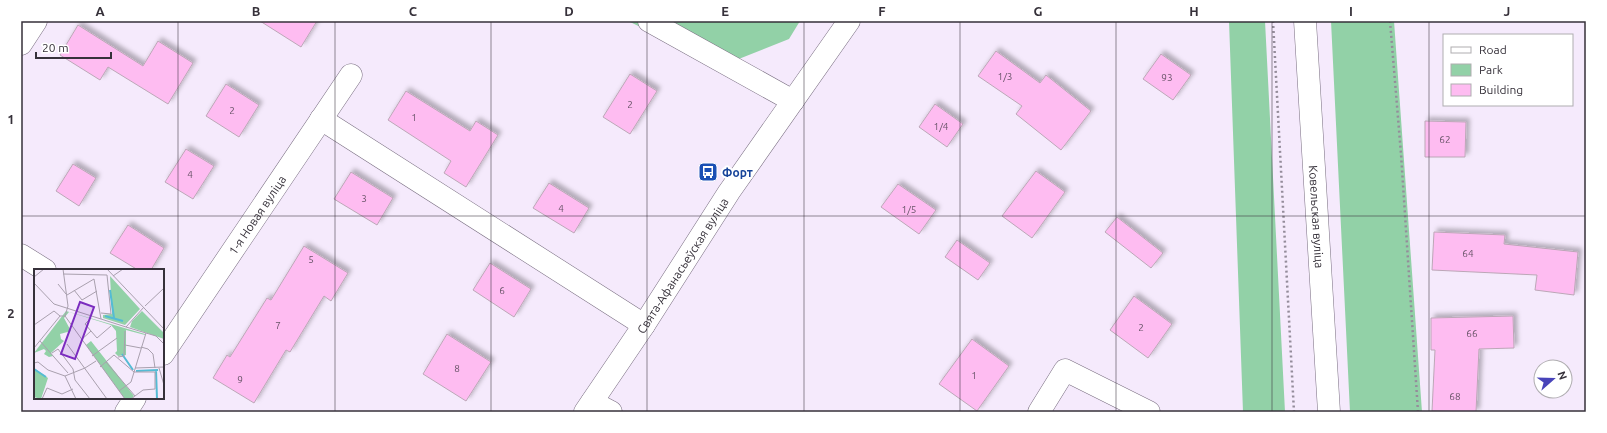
<svg xmlns="http://www.w3.org/2000/svg" width="1607" height="433" font-family="Ubuntu,sans-serif">
<defs>
<filter id="shadow"><feDropShadow dx="3.5" dy="-3.5" stdDeviation="2" flood-color="#0004"/></filter>
</defs>
<rect width="100%" height="100%" fill="#f5eafc"/>
<path fill="#92d1a7" d="M 628,21 L 800,21 L 789,39 L 721,66 Z
M 1229,21 L 1265,21 L 1285,412 L 1243,412 Z
M 1331,21 L 1394,21 L 1422,412 L 1350,412 Z"/>
<path fill="#febcf1" stroke="#bca7b7" filter="url(#shadow)" d="M 260,21 L 317,21 L 301,47 Z
M 78,25 L 143,66 L 158,41 L 193,63 L 168,104 L 108,67 L 100,80 L 60,55 Z
M 996,51 L 1040,83 L 1046,75 L 1091,111 L 1061,150 L 1016,114 L 1022,106 L 978,76 Z
M 1161,54 L 1191,75 L 1173,100 L 1143,79 Z
M 630,74 L 657,91 L 630,134 L 603,117 Z
M 226,84 L 259,105 L 239,137 L 206,116 Z
M 406,91 L 470,131 L 476,121 L 498,135 L 466,187 L 444,173 L 451,161 L 388,120 Z
M 935,104 L 963,124 L 947,147 L 919,127 Z
M 1425,121 L 1466,122 L 1465,157 L 1425,157 Z
M 186,149 L 214,166 L 193,199 L 165,182 Z
M 73,164 L 96,178 L 79,206 L 56,191 Z
M 1036,171 L 1065,192 L 1032,238 L 1002,216 Z
M 351,172 L 393,198 L 377,225 L 334,199 Z
M 549,183 L 589,208 L 574,233 L 533,208 Z
M 898,184 L 936,210 L 919,234 L 881,207 Z
M 1117,217 L 1163,253 L 1151,268 L 1105,232 Z
M 128,225 L 164,248 L 151,270 L 138,270 L 110,253 Z
M 1434,232 L 1505,235 L 1504,244 L 1578,252 L 1574,295 L 1535,290 L 1537,275 L 1432,270 Z
M 957,240 L 990,263 L 978,280 L 945,257 Z
M 304,246 L 348,273 L 331,301 L 324,296 L 290,352 L 286,350 L 254,403 L 213,378 L 227,355 L 230,357 L 267,298 L 271,300 Z
M 490,263 L 531,289 L 514,317 L 473,290 Z
M 1134,296 L 1172,324 L 1148,358 L 1110,330 Z
M 1513,316 L 1514,348 L 1479,349 L 1476,412 L 1432,411 L 1435,350 L 1431,350 L 1431,318 Z
M 447,334 L 491,362 L 466,401 L 423,374 Z
M 972,339 L 1009,366 L 977,411 L 939,384 Z"/>
<g fill="none" stroke-linecap="round" stroke-linejoin="round">
<g stroke="#796e81" stroke-width="23">
<g id="minor">
<path d="M 649,21 L 793,101"/>
<path d="M 21,44 L 36,21"/>
<path d="M 321,119 L 644,325"/>
<path d="M 21,255 L 45,270"/>
<path id="s1" d="M 163,354 L 351,75"/>
<path d="M 592,402 L 611,412"/>
<path d="M 126,412 L 135,398"/>
<path id="s2" d="M 585,412 L 644,325 L 729,192 L 849,21"/>
<path d="M 1039,412 L 1065,370 L 1149,412"/>
</g>
</g>
<g stroke="#796e81" stroke-width="23">
<g id="major">
<path id="s3" d="M 1305,21 L 1329,412"/>
</g>
</g>
<path stroke="#948c9a" stroke-width="2.5" stroke-dasharray="2 3" stroke-linecap="butt" d="M 1273,21 L 1294,412
M 1390,21 L 1401,154 L 1418,412"/>
<use href="#minor" stroke="#fff" stroke-width="22"/>
<use href="#major" stroke="#fff" stroke-width="22"/>
</g>
<path fill="none" stroke="#36313a" stroke-width="1" stroke-opacity="0.55" d="M 178,21 L 178,412M 335,21 L 335,412M 491,21 L 491,412M 647,21 L 647,412M 804,21 L 804,412M 960,21 L 960,412M 1116,21 L 1116,412M 1272,21 L 1272,412M 1429,21 L 1429,412M 21,216 L 1586,216"/>
<defs>
<g id="bus-square" transform="scale(1)"><rect x="-9" y="-9" width="18" height="18" rx="4" fill="#1a4fb4" stroke="#fff"/><path d="M-5-6H5V4H4V6H2V4H-2V6H-4V4H-5ZM-3.5-4V0h7V-4ZM-3.5 1.2v1.5H-2V1.2ZM2 1.2v1.5H3.5V1.2Z" fill="#fff"/></g>
</defs>
<g fill-rule="evenodd">
<use href="#bus-square" x="708" y="172"/>
</g>
<g text-anchor="middle" dominant-baseline="central" stroke-width="4" stroke-linejoin="round" paint-order="stroke">
<g font-size="10" fill="#685468">
<text x="1005" y="76">1/3</text>
<text x="1167" y="77">93</text>
<text x="630" y="104">2</text>
<text x="232" y="110">2</text>
<text x="414" y="117">1</text>
<text x="941" y="126">1/4</text>
<text x="1445" y="139">62</text>
<text x="190" y="174">4</text>
<text x="364" y="198">3</text>
<text x="561" y="208">4</text>
<text x="909" y="209">1/5</text>
<text x="1468" y="253">64</text>
<text x="311" y="259">5</text>
<text x="502" y="290">6</text>
<text x="278" y="325">7</text>
<text x="1141" y="327">2</text>
<text x="1472" y="333">66</text>
<text x="457" y="368">8</text>
<text x="974" y="375">1</text>
<text x="240" y="379">9</text>
<text x="1455" y="396">68</text>
</g>
<g font-size="12" font-weight="bold" fill="#164399" stroke="#fff" text-anchor="start">
<text x="722" y="172">Форт</text>
</g>
<g font-size="12" fill="#36313a" stroke="#fff">
<text stroke="none"><textPath href="#s1" startOffset="168">1-я Новая вуліца</textPath></text>
<text stroke="none"><textPath href="#s3" startOffset="196">Ковельская вуліца</textPath></text>
<text stroke="none"><textPath href="#s2" startOffset="176">Свята-Афанасьеўская вуліца</textPath></text>
</g>
</g>
<g transform="translate(34 269)">
<rect width="130" height="130" fill="#f5eafc"/>
<path d="M 76,7 L 106,40 L 91,56 L 69,49 L 69,46 L 78,45 ZM 32,42 L 111,65 L 111,66 L 92,61 L 92,86 L 84,87 L 81,84 L 83,82 L 82,62 L 77,56 L 35,43 L 30,49 L 37,62 L 26,65 L 27,70 L 30,72 L 17,84 L 19,87 L 15,88 L 10,85 L 12,82 L 10,80 L 0,84 ZM 108,42 L 130,64 L 130,70 L 96,58 L 98,52 ZM 57,72 L 100,127 L 97,130 L 91,130 L 52,76 ZM 0,99 L 14,109 L 7,130 L 0,128 Z" fill="#92d1a7"/>
<path fill="none" stroke="#54bbd4" stroke-width="2" d="M 76,21 L 80,49M 71,47 L 89,52M 88,85 L 99,101M 0,100 L 12,108M 122,101 L 123,130M 102,102 L 124,101"/>
<path fill="none" stroke="#a9a0ae" stroke-width="1" d="M 29,0 L 34,37 L 31,47M 73,0 L 130,60M 29,5 L 73,6 L 77,45 L 67,44M 79,7 L 89,0M 0,8 L 10,0M 0,14 L 20,35 L 92,58 L 110,38M 24,15 L 32,25M 40,21 L 48,31 L 63,22M 33,26 L 60,10 L 67,50M 111,37 L 129,20M 31,47 L 91,130M 55,51 L 51,55 L 57,62M 0,56 L 20,42 L 26,47M 92,58 L 122,67 L 130,75M 47,71 L 57,62 L 63,69 L 77,57M 6,72 L 34,104M 33,75 L 73,130M 91,76 L 107,79M 107,78 L 114,80 L 119,85 L 121,99M 0,79 L 26,47 L 31,47M 18,84 L 24,80 L 39,100 L 41,111 L 56,130M 58,87 L 83,69M 84,88 L 90,87 L 91,62M 72,93 L 101,127M 0,94 L 4,93 L 14,101 L 31,107 L 42,130M 66,98 L 80,86 L 100,103 L 121,103 L 121,120 L 109,121 L 97,130M 101,99 L 130,98M 125,99 L 130,116M 31,107 L 51,99 L 62,92M 85,122 L 97,113 L 112,64M 8,130 L 13,119 L 28,125 L 39,120"/>
<path fill="#7b2cbf" fill-opacity="0.15" stroke="#7b2cbf" stroke-width="2" d="M 46,33 L 60,38 L 41,90 L 27,85 Z"/>
<rect width="130" height="130" fill="none" stroke="#36313a" stroke-width="2"/>
</g>
<rect width="1607" height="433" fill="none" stroke="#ffffff" stroke-width="44"/>
<rect x="1443" y="34" width="130" height="72" fill="#ffffff" stroke="#afadb0"/>
<rect x="1451" y="47" width="20" height="6" fill="#ffffff" stroke="#afadb0"/>
<text x="1479" y="54" font-size="12" fill="#36313a">Road</text>
<rect x="1451" y="64" width="20" height="12" fill="#92d1a7" stroke="#afadb0"/>
<text x="1479" y="74" font-size="12" fill="#36313a">Park</text>
<rect x="1451" y="84" width="20" height="12" fill="#febcf1" stroke="#afadb0"/>
<text x="1479" y="94" font-size="12" fill="#36313a">Building</text>
<g transform="translate(1553 379) rotate(70)"><circle r="19" fill="#ffffff" stroke="#afadb0"/>
<path d="M0-3L7 15L0 10L-7 15Z" fill="#4844ba"/>
<text y="-6" font-size="11" font-weight="bold" text-anchor="middle" fill="#36313a">N</text>
</g>
<path d="M36 52v6h75v-6" fill="none" stroke="#36313a" stroke-width="2"/>
<text x="42" y="52" font-size="12" fill="#36313a" stroke="#ffffff" stroke-width="3" paint-order="stroke">20 m</text>
<rect x="22" y="22" width="1563" height="389" fill="none" stroke="#36313a" stroke-width="1.5"/>
<g font-size="13" text-anchor="middle" font-weight="bold" fill="#36313a">
<text x="100" y="16">A</text>
<text x="256" y="16">B</text>
<text x="413" y="16">C</text>
<text x="569" y="16">D</text>
<text x="725" y="16">E</text>
<text x="882" y="16">F</text>
<text x="1038" y="16">G</text>
<text x="1194" y="16">H</text>
<text x="1351" y="16">I</text>
<text x="1507" y="16">J</text>
<text x="11" y="124">1</text>
<text x="11" y="318">2</text>
</g>
</svg>
